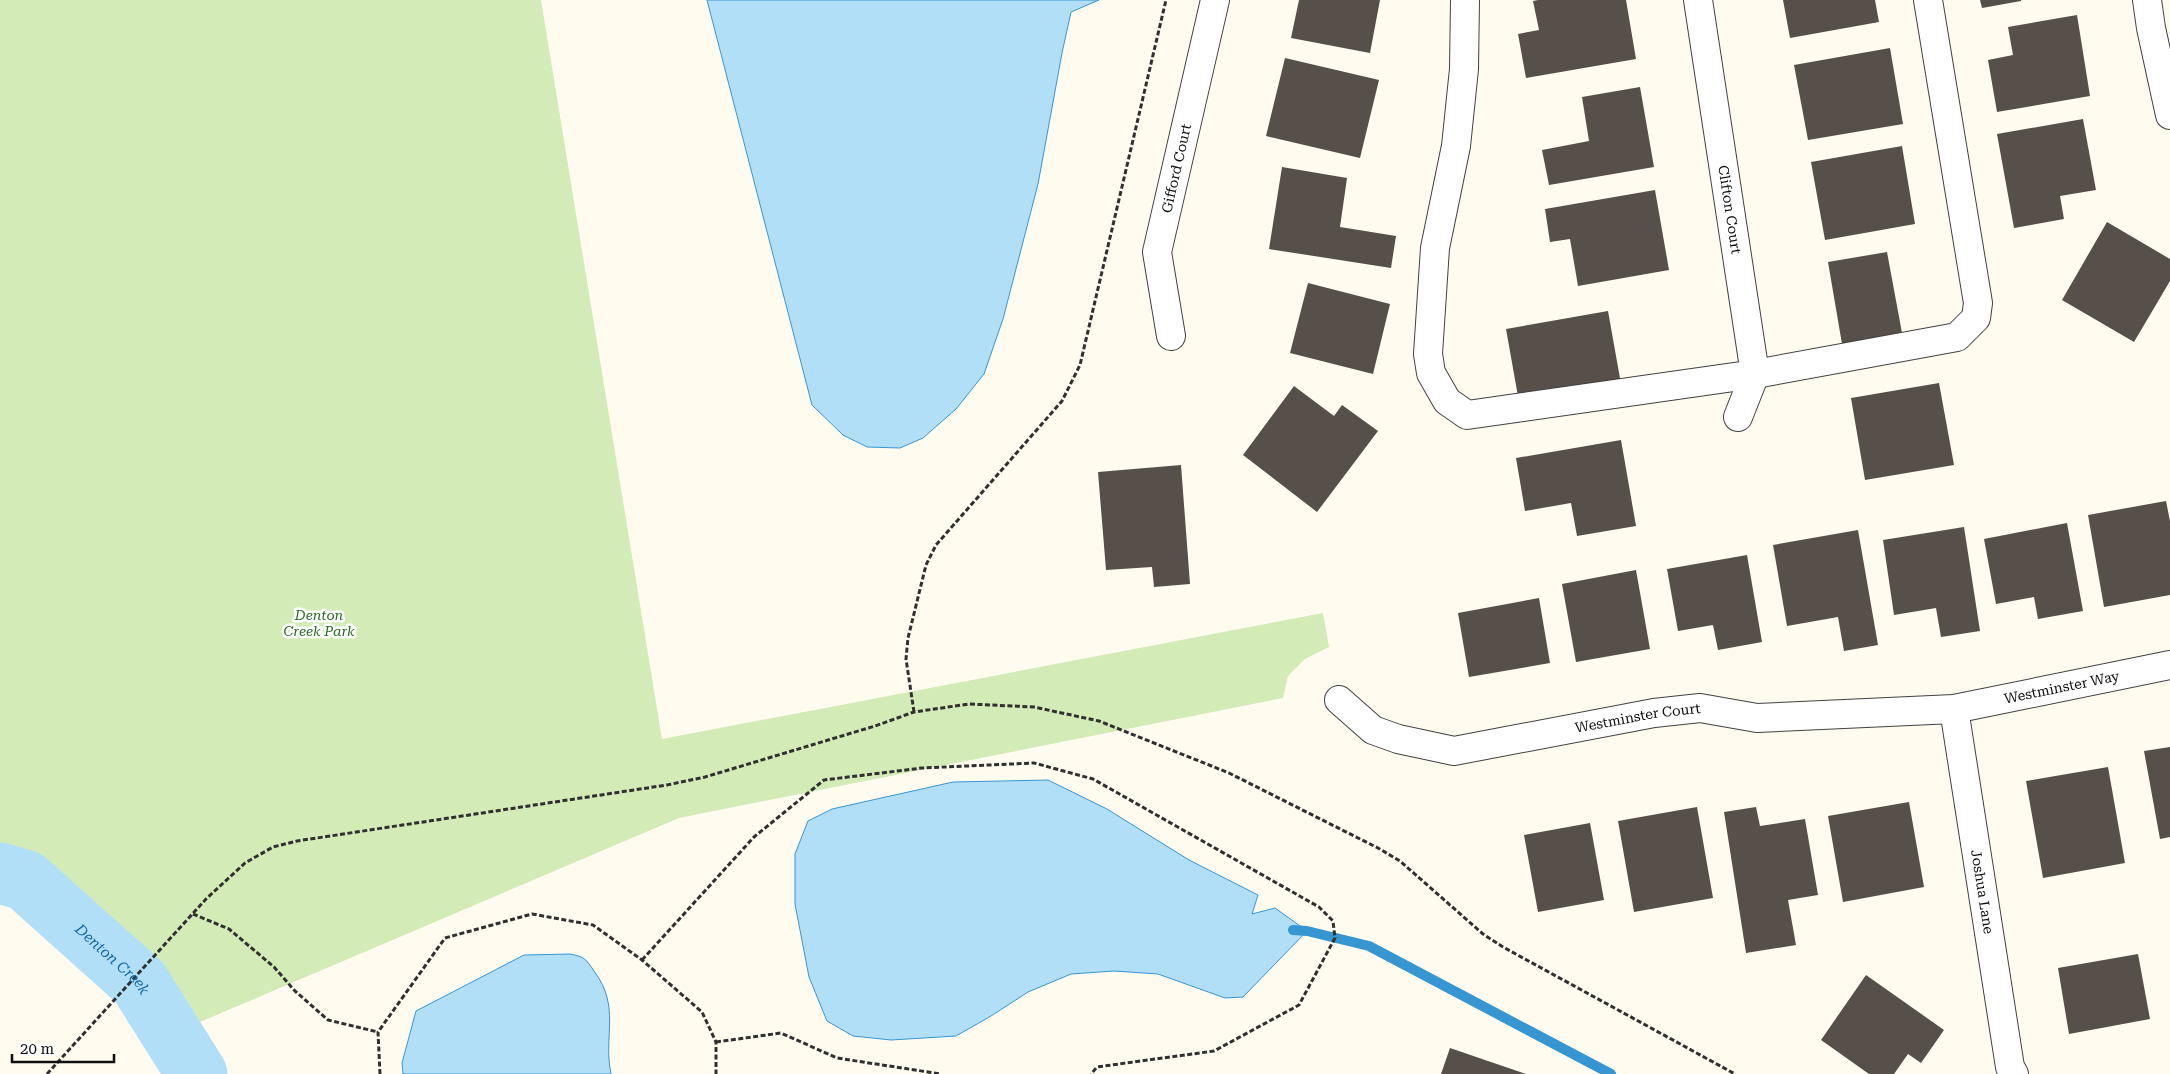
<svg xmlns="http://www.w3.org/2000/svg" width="2170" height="1074" font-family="'Roboto Serif',serif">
<rect width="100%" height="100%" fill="#fffcef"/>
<path fill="#d3ebb7" d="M 0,0 L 541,0 L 662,739 L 1323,613 L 1329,647 L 1305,659 L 1288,676 L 1283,698 L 679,818 L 172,1034 L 139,982 L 25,880 L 0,873 Z"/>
<path fill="#b2dff8" stroke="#3696d2" d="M 707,0 L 1099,0 L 1071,12 L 1062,53 L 1038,184 L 1003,319 L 984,374 L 956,409 L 923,438 L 900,448 L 867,447 L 843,435 L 812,405 Z
M 1048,780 L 1107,809 L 1189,860 L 1258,895 L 1252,914 L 1275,908 L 1307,931 L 1243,997 L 1225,998 L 1158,974 L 1114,971 L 1071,974 L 1028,992 L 991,1016 L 956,1036 L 891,1040 L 853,1036 L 827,1021 L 809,977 L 795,904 L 795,854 L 808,821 L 832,809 L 953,782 Z
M 570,954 C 585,957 586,959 594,971 C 621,1007 603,1036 611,1074 L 403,1074 L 402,1063 L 416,1011 L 524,955 Z"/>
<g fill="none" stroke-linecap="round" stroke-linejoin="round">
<path stroke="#3696d2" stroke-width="10" d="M 1293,930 L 1307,931 L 1369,946 L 1611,1074"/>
<path stroke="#b2dff8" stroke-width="61" id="s1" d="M 0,873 L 25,880 L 139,982 L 197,1074"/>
</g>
<path fill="#574f4a" d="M 1299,0 L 1380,0 L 1370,53 L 1291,38 Z
M 1538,0 L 1626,0 L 1636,59 L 1526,78 L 1518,34 L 1539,30 L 1533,1 Z
M 1783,0 L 1875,0 L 1879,22 L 1790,38 Z
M 1980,0 L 2021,0 L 2021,1 L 1982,8 Z
M 2077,15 L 2090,96 L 1997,112 L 1988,60 L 2013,55 L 2008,27 Z
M 1890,48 L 1903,124 L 1808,140 L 1794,65 Z
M 1285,58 L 1379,80 L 1360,158 L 1266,136 Z
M 1640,87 L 1654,167 L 1549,185 L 1542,150 L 1589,141 L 1582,97 Z
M 2083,119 L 2096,190 L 2060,196 L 2064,219 L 2014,228 L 1997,134 Z
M 1902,146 L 1915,224 L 1825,240 L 1811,162 Z
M 1282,167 L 1347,178 L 1340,227 L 1396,236 L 1391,268 L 1269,249 Z
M 1655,190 L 1669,270 L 1578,286 L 1570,239 L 1550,242 L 1545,209 Z
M 2107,222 L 2170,259 L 2170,281 L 2134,342 L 2062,300 Z
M 1887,252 L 1902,333 L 1842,344 L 1828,262 Z
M 1308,283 L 1390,304 L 1373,374 L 1290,353 Z
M 1608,311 L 1621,384 L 1519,402 L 1506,329 Z
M 1939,383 L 1954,465 L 1865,480 L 1851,398 Z
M 1294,386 L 1334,416 L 1342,405 L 1378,431 L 1317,512 L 1243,455 Z
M 1621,440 L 1636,526 L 1577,536 L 1571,503 L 1525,511 L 1516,458 Z
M 1181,465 L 1190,584 L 1154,587 L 1152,567 L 1106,570 L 1098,472 Z
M 2166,501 L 2170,521 L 2170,595 L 2104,607 L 2088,515 Z
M 2067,523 L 2083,611 L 2038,619 L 2034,597 L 1996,604 L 1984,539 Z
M 1964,527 L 1980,631 L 1941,637 L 1936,608 L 1894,615 L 1883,540 Z
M 1858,530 L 1878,645 L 1844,651 L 1838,617 L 1787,626 L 1773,545 Z
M 1747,555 L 1762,642 L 1718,650 L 1713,625 L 1678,631 L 1667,569 Z
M 1636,570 L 1650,649 L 1576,662 L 1562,584 Z
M 1539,598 L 1550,663 L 1469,677 L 1458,613 Z
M 2170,747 L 2170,837 L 2160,839 L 2144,751 Z
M 2108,767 L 2125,863 L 2043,878 L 2026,781 Z
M 1909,802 L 1924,887 L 1843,902 L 1828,816 Z
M 1697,807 L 1713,898 L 1634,912 L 1618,821 Z
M 1756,807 L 1760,826 L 1805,819 L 1818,895 L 1788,900 L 1796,945 L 1746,953 L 1724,812 Z
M 1590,823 L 1604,900 L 1538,912 L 1524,835 Z
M 2138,954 L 2150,1019 L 2069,1034 L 2058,968 Z
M 1866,975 L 1944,1030 L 1921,1063 L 1908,1054 L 1894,1074 L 1869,1074 L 1821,1040 Z
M 1450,1048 L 1526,1074 L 1441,1074 Z"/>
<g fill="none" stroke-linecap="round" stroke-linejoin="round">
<g stroke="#414141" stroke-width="30">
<g id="minor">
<path d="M 1465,0 L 1464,69 L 1456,146 L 1435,248 L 1428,354 L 1431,373 L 1447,401 L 1467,415 L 1755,374 L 1957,337 L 1976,318 L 1978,303 L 1928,0"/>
<path id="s2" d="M 1698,0 L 1755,374 L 1738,417"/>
<path d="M 2147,0 L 2151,28 L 2170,115"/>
<path id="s3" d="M 1171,336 L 1157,252 L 1215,0"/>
<path id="s4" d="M 1339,700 L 1373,730 L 1398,739 L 1454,751 L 1654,713 L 1700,708 L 1757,718 L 1954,709 L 2170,665"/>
<path id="s5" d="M 1954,709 L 2010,1067 L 2014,1074"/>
</g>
</g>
<path stroke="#303030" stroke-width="3" stroke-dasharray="5 2.5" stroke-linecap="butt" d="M 914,712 L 906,659 L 908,638 L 926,565 L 936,545 L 1062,401 L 1080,365 L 1166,0
M 193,914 L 229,929 L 274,967 L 295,991 L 328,1020 L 378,1032
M 642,960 L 754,837 L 824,780 L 922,768 L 1034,763 L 1093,779 L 1319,907 L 1333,921 L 1335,938 L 1299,1005 L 1214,1051 L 1097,1067 L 1091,1074
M 716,1042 L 781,1033 L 837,1058 L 941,1074
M 47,1074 L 206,899 L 245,863 L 273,847 L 297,841 L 667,785 L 705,777 L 875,726 L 914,712 L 969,704 L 1034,707 L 1099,721 L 1229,773 L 1378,848 L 1400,861 L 1483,934 L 1503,947 L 1735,1074
M 380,1074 L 378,1032 L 445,938 L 532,914 L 593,925 L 642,960 L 702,1012 L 716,1042 L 716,1074"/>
<use href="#minor" stroke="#fff" stroke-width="28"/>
</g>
<g text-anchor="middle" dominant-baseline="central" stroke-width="5" stroke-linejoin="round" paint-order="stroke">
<g font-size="14" fill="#0e0e0e" stroke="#fff">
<text stroke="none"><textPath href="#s3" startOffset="171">Gifford Court</textPath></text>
<text stroke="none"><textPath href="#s2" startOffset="212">Clifton Court</textPath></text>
<text stroke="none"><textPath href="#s4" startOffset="744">Westminster Way</textPath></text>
<text stroke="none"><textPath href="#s4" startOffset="316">Westminster Court</textPath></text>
<text stroke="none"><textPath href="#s5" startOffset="185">Joshua Lane</textPath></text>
</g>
<g font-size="14" font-style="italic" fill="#2d691c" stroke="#fff">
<text x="319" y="615">Denton<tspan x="319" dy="16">Creek Park</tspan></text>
</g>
<g font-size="15" font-style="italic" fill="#1267a5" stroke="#fff">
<text stroke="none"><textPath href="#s1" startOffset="144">Denton Creek</textPath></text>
</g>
</g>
<path d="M12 1054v8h102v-8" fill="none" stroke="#0e0e0e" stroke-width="2.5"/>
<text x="20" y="1054" font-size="15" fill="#0e0e0e" stroke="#ffffff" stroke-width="4" paint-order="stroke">20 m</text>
</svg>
